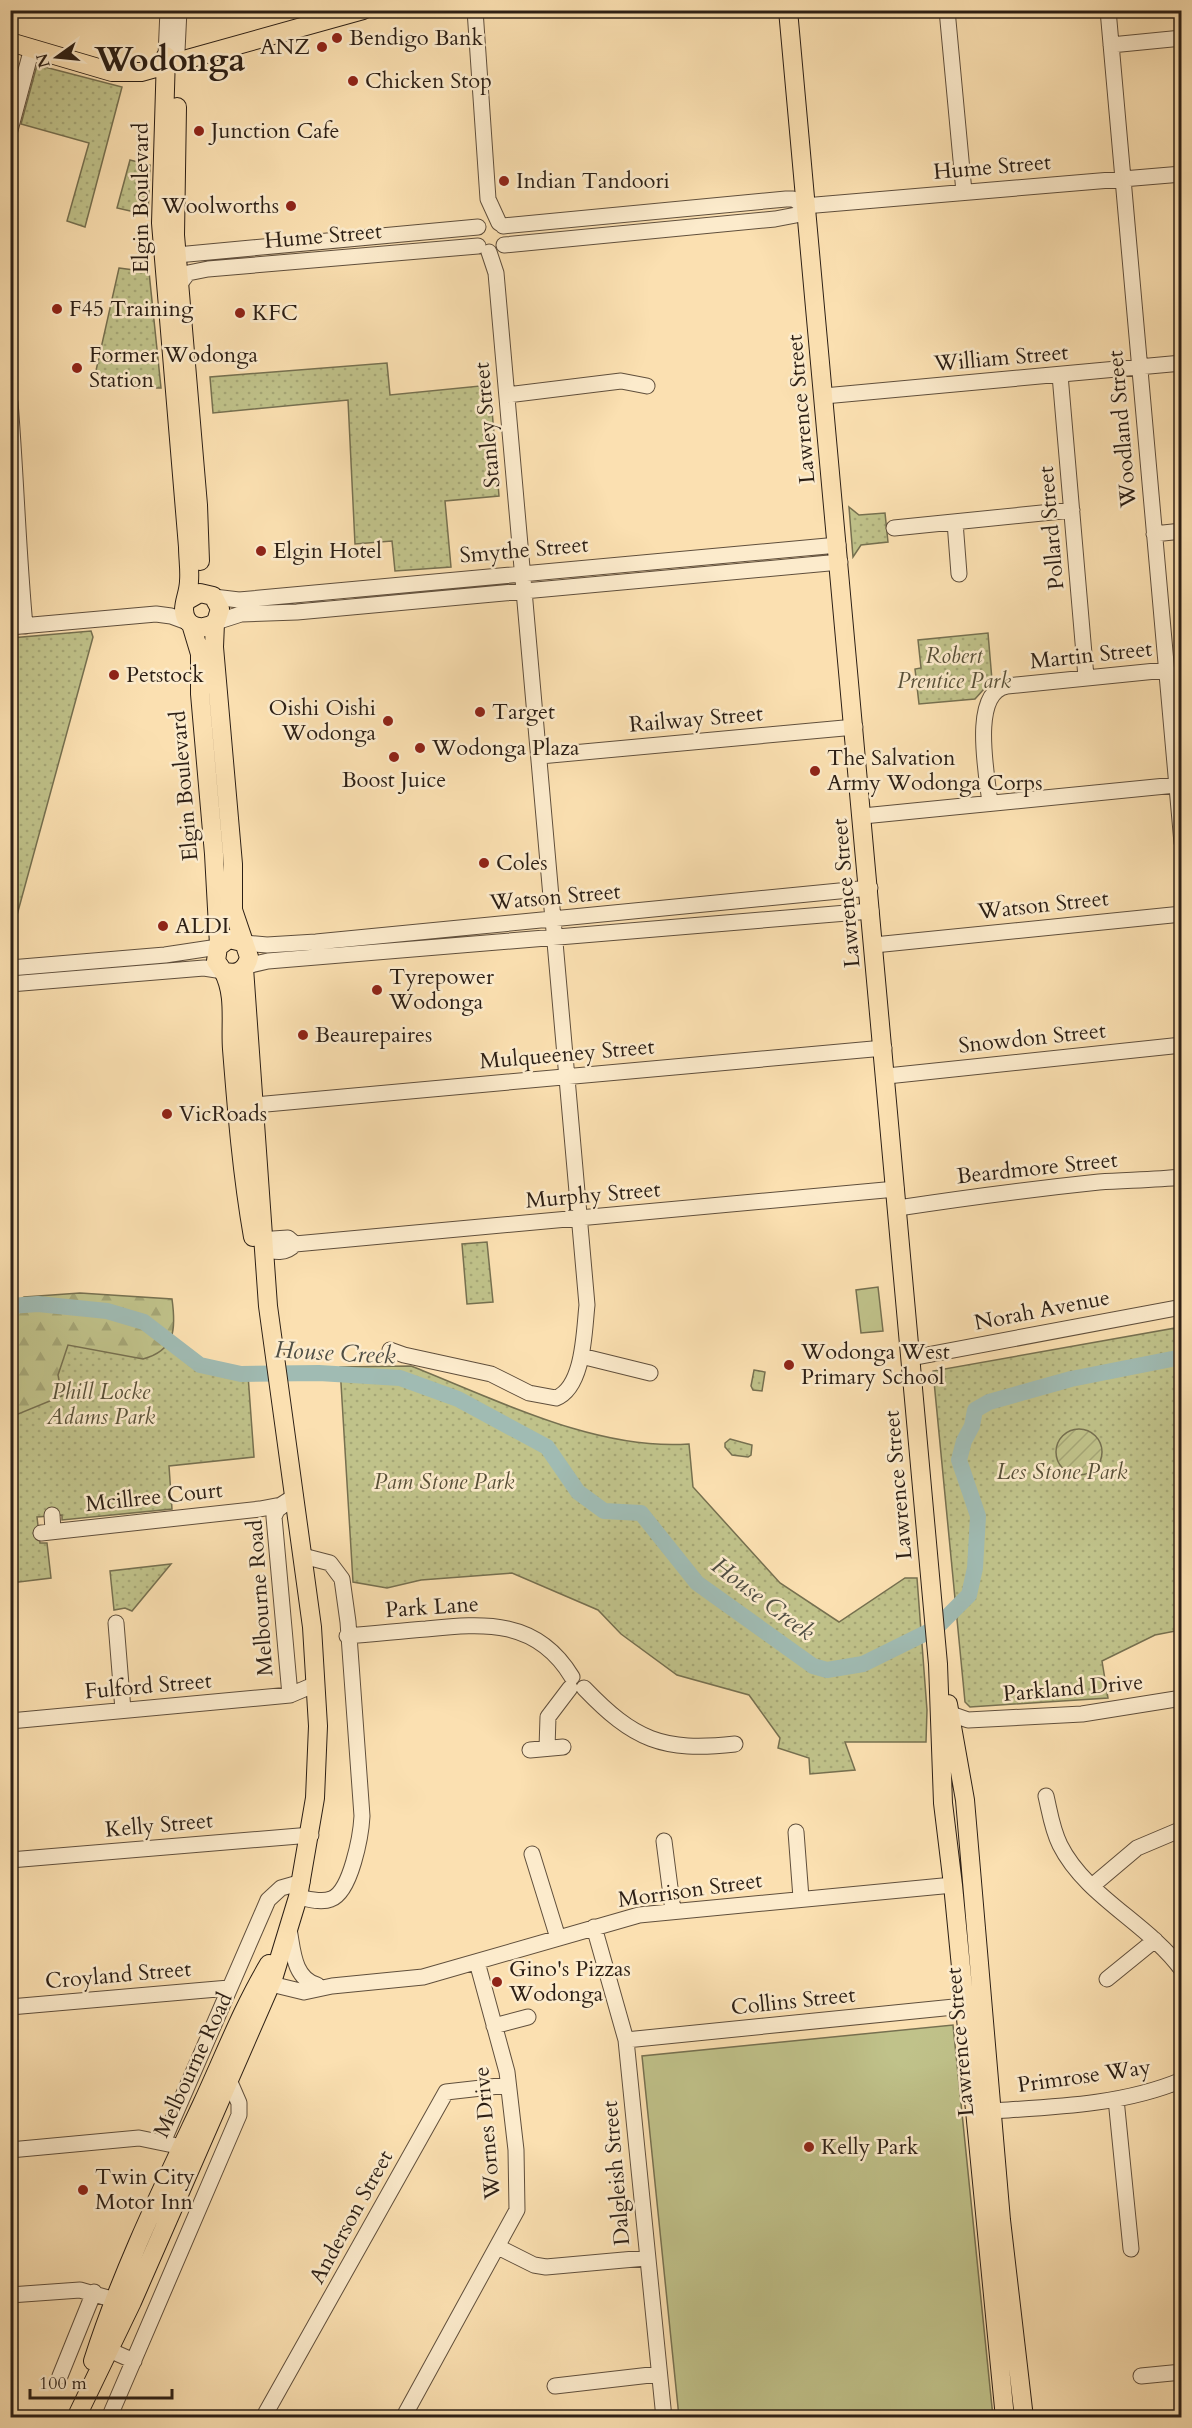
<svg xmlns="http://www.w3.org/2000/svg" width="1192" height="2428" font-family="Cardo,serif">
<defs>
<pattern id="grass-dots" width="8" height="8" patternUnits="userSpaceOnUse" patternTransform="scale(1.5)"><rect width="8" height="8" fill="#c0c28a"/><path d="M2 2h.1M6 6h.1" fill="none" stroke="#a5a676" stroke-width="1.8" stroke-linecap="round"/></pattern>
<pattern id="forest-firs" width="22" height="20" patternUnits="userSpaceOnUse" patternTransform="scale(1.5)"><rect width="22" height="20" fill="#c0c28a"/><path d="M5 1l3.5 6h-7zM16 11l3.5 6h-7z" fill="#a5a676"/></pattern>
<pattern id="garden-furrows" width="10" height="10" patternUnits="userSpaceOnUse" patternTransform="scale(1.5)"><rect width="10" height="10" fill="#c0c28a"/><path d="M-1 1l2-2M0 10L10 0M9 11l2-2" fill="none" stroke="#a5a676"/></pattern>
</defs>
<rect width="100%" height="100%" fill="#fbe0b1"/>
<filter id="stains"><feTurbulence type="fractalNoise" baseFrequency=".00333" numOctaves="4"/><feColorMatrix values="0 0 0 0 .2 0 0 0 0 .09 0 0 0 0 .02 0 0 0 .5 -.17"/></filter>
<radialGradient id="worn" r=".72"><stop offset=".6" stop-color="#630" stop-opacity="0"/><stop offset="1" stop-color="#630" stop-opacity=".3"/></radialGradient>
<path fill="url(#grass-dots)" stroke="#767050" stroke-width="1.5" d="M 37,65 L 122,87 L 85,227 L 67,221 L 89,143 L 21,124 Z
M 130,160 L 150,165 L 148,215 L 117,208 Z
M 119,268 L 149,272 L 161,388 L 137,388 L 120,377 L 109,383 L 96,383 L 95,375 Z
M 387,363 L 390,395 L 490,385 L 499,496 L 445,501 L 451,567 L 395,571 L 392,541 L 355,544 L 348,400 L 213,413 L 210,377 Z
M 849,507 L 859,515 L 885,513 L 888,542 L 861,545 L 853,557 Z
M 91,631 L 93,637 L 11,937 L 11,638 Z
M 988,633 L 992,680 L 975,699 L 919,704 L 915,669 L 921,668 L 918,640 Z
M 487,1242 L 493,1302 L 467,1304 L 462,1244 Z
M 11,1306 L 162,1338 L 200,1365 L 248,1375 L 254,1457 L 169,1466 L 172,1509 L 62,1520 L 62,1515 L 37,1517 L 40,1543 L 47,1543 L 51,1578 L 11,1583 Z
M 1181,1327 L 1181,1630 L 1155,1635 L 1102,1661 L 1108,1698 L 970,1707 L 965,1702 L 933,1371 Z
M 411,1366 C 495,1399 596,1451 689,1444 L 693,1487 L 780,1583 L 839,1622 L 905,1578 L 917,1578 L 927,1710 L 926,1742 L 845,1742 L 855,1770 L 810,1774 L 809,1758 L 778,1748 L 780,1738 L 749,1695 L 677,1675 L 621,1634 L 598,1610 L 512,1573 L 421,1580 L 387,1588 L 353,1582 L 340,1367 Z
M 754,1370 L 765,1372 L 762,1391 L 753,1390 L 751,1386 Z
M 730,1439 L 752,1445 L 751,1455 L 748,1457 L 732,1455 L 725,1447 L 725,1443 Z
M 171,1564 L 132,1611 L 125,1608 L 114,1610 L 110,1571 Z"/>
<path fill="url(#forest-firs)" stroke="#767050" stroke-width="1.5" d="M 80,1293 L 172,1299 C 176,1328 176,1350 143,1359 L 68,1345 L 58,1375 L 62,1396 L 11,1417 L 11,1305 L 24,1297 Z"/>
<path fill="url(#garden-furrows)" stroke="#767050" stroke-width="1.5" d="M1056 1452a23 23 0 1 1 46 0a23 23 0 1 1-46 0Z"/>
<path fill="#c0c28a" stroke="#767050" stroke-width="1.5" d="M 878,1287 L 883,1331 L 861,1333 L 856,1290 Z
M 953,2025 L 993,2417 L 679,2417 L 642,2056 Z"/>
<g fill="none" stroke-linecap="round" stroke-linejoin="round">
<path stroke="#a0bbb3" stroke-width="16" d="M 10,1306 L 38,1304 L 107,1311 L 144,1322 L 200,1365 L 241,1374 L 319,1373 L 400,1378 L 458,1399 L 547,1447 L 578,1492 L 604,1511 L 641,1513 L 697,1583 L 813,1666 L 827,1670 L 863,1664 L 936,1628 L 969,1595 L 975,1568 L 978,1516 L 959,1460 L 964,1441 L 972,1426 L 975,1410 L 989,1402 L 1071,1379 L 1182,1357"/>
<g stroke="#604f3c" stroke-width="17">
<path id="minor" d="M 475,10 L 488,199 L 499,223
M 947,10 L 964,192
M 1108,10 L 1182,843
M 1111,45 L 1182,38
M 177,51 L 179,10
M 166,56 L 168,10
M 10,130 L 32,48
M 503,226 L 786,199 L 793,199 L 806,206
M 504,245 L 775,219 L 796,215 L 806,206 L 816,205 L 1182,174
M 167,263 L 177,255 L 478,227
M 179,285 L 188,273 L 208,269 L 478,246
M 1060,375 L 1086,677
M 507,395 L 621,381 L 647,386
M 824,396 L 1182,363
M 10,402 C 16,477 18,551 25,626
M 955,522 L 959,574
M 894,528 L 1072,510
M 1154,534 L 1182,531
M 214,597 L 239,600 L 838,545
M 216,622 L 241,614 L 297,612 L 840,562
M 10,627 L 156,614 L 171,616 L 190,623
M 540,756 L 855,727
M 990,803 C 987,775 970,692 1007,686 L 1166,670
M 863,816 L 1176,785
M 244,943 L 267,945 L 316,942 L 870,888
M 874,945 L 1182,914
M 246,966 L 268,961 L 871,911
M 10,968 L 165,955 L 218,947
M 10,984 L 204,968 L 223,971
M 887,1076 L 1182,1045
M 255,1105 L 884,1048
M 898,1208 C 964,1198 1032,1189 1099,1182 C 1126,1180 1154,1180 1182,1177
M 295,1244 L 288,1238 L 273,1239 L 264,1247 C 274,1253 286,1254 295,1244 L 896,1189
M 390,1350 L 404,1355 L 491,1374 L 529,1393 L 556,1398 C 584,1387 584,1331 587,1305 L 496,273 L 489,252
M 581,1356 L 650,1373
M 911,1358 L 1182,1307
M 286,1503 L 277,1510 L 274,1517 L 290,1695
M 52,1515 L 53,1530
M 41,1533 L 260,1509 L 281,1505 L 295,1496
M 116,1623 L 123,1710
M 347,1636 C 374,1634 400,1631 426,1629 C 485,1623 537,1619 572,1677
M 584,1688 C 634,1740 662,1752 735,1744
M 951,1714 L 968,1720 L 1082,1714 L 1182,1698
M 10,1721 L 290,1695 L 316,1684
M 547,1748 L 548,1717 L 570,1688
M 530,1750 L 563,1747
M 1046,1796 C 1050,1813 1052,1829 1060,1845 C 1086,1897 1148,1923 1182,1970
M 796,1832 L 801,1898
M 664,1841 L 673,1911
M 532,1854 L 558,1938
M 10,1860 L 311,1835
M 1092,1886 L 1137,1848 L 1182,1829
M 298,1897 C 309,1899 321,1903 331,1899 C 351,1892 361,1835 362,1816 L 348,1622 L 342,1579 L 330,1563 L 303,1556
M 594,1927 L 626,2040 L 664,2418
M 289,1929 C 293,1949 293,1978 317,1985
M 1107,1979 L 1155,1940
M 271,1984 L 304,1992 L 332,1986 L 423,1977 L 639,1915 L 953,1885
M 10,2007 L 229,1988
M 494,2026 L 528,2017
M 626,2040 L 964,2006
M 1116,2099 L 1131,2249
M 991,2111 C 1054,2107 1123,2105 1182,2080
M 163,2142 L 268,1900 L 281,1888 L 302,1882
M 10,2150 L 139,2138 L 173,2145
M 498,2247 L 534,2265 L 546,2267 L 646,2258
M 10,2295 L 80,2290 L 115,2300
M 109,2350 L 134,2361
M 60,2376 L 94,2292
M 1141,2376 L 1182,2372
M 555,2386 L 659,2374
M 109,2418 L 239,2115 L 239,2103 L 229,2080
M 263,2418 L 446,2092 L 508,2085
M 403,2418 L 517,2210 L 516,2150 L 507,2072 L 477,1962"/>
</g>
<g stroke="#2c1f15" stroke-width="20">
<path id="major" d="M 788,10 L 938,1664 L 943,1803 L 953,1885 L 1005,2418
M 10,42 L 112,72 L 141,72 L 363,10
M 166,56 L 161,223 L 188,547 C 188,558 190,570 189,581 C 189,591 184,601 184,610 C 185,629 204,631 216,622 L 220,609 L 213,596 L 200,593 L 186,601
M 177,107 L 175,235 L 198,505 L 200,561
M 215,623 L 214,647 L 233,864 L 233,910 L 249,957 C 246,970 237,976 223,971 L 216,961 L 218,947 L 229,939 L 242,942
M 191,624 L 200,654 L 200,694 L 214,854 L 219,945
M 223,971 C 236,995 230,1023 232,1049 C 237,1112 242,1174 253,1237
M 948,1704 L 965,1800 L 1001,2220 L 1024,2418
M 93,2361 C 121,2273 163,2187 202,2104 C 224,2057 242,2009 269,1964
M 76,2418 L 132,2302 L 273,1979 L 298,1897 L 315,1798 L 318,1726 L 312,1627 L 268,1306 L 244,968"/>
</g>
<use href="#minor" stroke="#fcebcc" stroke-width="15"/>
<use href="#major" stroke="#fbe0b1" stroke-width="18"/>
</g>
<g fill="#8f2418" stroke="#fcebcc" stroke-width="2">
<circle cx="337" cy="38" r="6"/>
<circle cx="322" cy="47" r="6"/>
<circle cx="353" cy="81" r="6"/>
<circle cx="199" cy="131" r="6"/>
<circle cx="504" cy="181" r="6"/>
<circle cx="291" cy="206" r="6"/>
<circle cx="57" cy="309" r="6"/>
<circle cx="240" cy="313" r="6"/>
<circle cx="77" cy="368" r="6"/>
<circle cx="261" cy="551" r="6"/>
<circle cx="114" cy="675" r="6"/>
<circle cx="480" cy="712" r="6"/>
<circle cx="388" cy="721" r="6"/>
<circle cx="420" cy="748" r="6"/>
<circle cx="394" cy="757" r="6"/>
<circle cx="815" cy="771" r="6"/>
<circle cx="484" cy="863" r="6"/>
<circle cx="163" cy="926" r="6"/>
<circle cx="377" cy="990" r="6"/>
<circle cx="303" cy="1035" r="6"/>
<circle cx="167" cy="1114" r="6"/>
<circle cx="789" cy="1365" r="6"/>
<circle cx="497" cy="1982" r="6"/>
<circle cx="809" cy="2147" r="6"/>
<circle cx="83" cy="2190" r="6"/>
</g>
<g text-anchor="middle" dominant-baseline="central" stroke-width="5" stroke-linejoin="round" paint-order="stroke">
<g font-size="22" fill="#2c1f15" stroke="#fcebcc" text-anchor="start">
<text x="349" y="38">Bendigo Bank</text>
<text x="310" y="47" text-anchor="end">ANZ</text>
<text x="365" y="81">Chicken Stop</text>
<text x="211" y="131">Junction Cafe</text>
<text x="516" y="181">Indian Tandoori</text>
<text x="279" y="206" text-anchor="end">Woolworths</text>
<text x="69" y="309">F45 Training</text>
<text x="252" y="313">KFC</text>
<text x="89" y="355">Former Wodonga<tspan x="89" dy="25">Station</tspan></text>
<text x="273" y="551">Elgin Hotel</text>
<text x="126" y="675">Petstock</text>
<text x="376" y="708" text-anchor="end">Oishi Oishi<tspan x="376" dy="25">Wodonga</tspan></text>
<text x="492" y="712">Target</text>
<text x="432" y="748">Wodonga Plaza</text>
<text x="827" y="758">The Salvation<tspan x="827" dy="25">Army Wodonga Corps</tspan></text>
<text x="394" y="780" text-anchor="middle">Boost Juice</text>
<text x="496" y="863">Coles</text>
<text x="175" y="926">ALDI</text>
<text x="389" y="977">Tyrepower<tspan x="389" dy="25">Wodonga</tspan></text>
<text x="315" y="1035">Beaurepaires</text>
<text x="179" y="1114">VicRoads</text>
<text x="801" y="1352">Wodonga West<tspan x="801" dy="25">Primary School</tspan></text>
<text x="509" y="1969">Gino's Pizzas<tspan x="509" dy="25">Wodonga</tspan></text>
<text x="821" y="2147">Kelly Park</text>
<text x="95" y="2177">Twin City<tspan x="95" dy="25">Motor Inn</tspan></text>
</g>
<g font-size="22" fill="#2c1f15" stroke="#fcebcc">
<text transform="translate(992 167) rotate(-5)">Hume Street</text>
<text transform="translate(141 198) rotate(-90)">Elgin Boulevard</text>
<text transform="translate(323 236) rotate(-5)">Hume Street</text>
<text transform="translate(1001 358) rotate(-5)">William Street</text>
<text transform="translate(801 409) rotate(-95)">Lawrence Street</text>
<text transform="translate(487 425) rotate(-95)">Stanley Street</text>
<text transform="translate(1122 429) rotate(-95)">Woodland Street</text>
<text transform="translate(1051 528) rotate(-95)">Pollard Street</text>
<text transform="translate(524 550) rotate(-5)">Smythe Street</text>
<text transform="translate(1091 655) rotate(-6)">Martin Street</text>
<text transform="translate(696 719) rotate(-5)">Railway Street</text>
<text transform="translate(184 786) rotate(-95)">Elgin Boulevard</text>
<text transform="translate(846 893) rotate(-95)">Lawrence Street</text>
<text transform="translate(555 897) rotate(-5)">Watson Street</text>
<text transform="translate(1043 905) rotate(-6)">Watson Street</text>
<text transform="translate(1032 1038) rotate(-6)">Snowdon Street</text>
<text transform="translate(567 1054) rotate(-5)">Mulqueeney Street</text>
<text transform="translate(1037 1168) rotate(-6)">Beardmore Street</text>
<text transform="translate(593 1195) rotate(-5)">Murphy Street</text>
<text transform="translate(1042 1310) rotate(-11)">Norah Avenue</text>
<text transform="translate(898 1485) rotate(-95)">Lawrence Street</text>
<text transform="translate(154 1497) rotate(-6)">Mcillree Court</text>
<text transform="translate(260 1598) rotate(-94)">Melbourne Road</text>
<text transform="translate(432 1607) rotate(-4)">Park Lane</text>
<text transform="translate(148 1686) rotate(-5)">Fulford Street</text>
<text transform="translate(1073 1688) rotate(-5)">Parkland Drive</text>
<text transform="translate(159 1825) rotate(-5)">Kelly Street</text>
<text transform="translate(690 1890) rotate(-8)">Morrison Street</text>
<text transform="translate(118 1975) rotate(-5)">Croyland Street</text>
<text transform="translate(793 2001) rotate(-6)">Collins Street</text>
<text transform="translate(960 2042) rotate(-95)">Lawrence Street</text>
<text transform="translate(193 2065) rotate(-65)">Melbourne Road</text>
<text transform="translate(1084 2076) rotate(-8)">Primrose Way</text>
<text transform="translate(487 2133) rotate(-95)">Wornes Drive</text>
<text transform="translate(616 2173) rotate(-95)">Dalgleish Street</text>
<text transform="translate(351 2217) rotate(-61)">Anderson Street</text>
</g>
<g font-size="22" font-style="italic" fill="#585038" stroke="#fcebcc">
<text x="954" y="656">Robert<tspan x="954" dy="25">Prentice Park</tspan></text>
<text x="101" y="1392">Phill Locke<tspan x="101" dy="25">Adams Park</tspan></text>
<text x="1062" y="1472">Les Stone Park</text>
<text x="444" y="1482">Pam Stone Park</text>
</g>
<g font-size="24" font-style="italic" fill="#4f4e44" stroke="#fcebcc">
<text transform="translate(335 1353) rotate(3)">House Creek</text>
<text transform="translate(763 1599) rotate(37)">House Creek</text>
</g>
<g font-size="34" font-weight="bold" fill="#2c1f15" stroke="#fcebcc">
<text x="170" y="60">Wodonga</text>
</g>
</g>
<rect width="1192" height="2428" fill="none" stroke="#fbe0b1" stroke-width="36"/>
<rect x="12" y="12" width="1168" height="2404" fill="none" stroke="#2c1f15" stroke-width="3"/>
<rect x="18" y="18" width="1156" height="2392" fill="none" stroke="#2c1f15" stroke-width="1.5"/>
<g transform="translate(57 57) rotate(255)" stroke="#fcebcc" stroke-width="4.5" paint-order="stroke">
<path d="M0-4.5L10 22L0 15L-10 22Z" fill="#2c1f15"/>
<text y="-9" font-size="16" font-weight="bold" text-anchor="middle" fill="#2c1f15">N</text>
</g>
<path d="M30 2389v9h142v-9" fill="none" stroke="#2c1f15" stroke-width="3"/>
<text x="39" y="2389" font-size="18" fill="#2c1f15" stroke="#fcebcc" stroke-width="4.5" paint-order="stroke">100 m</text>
<rect width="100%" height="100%" filter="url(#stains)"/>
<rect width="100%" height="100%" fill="url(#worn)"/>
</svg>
